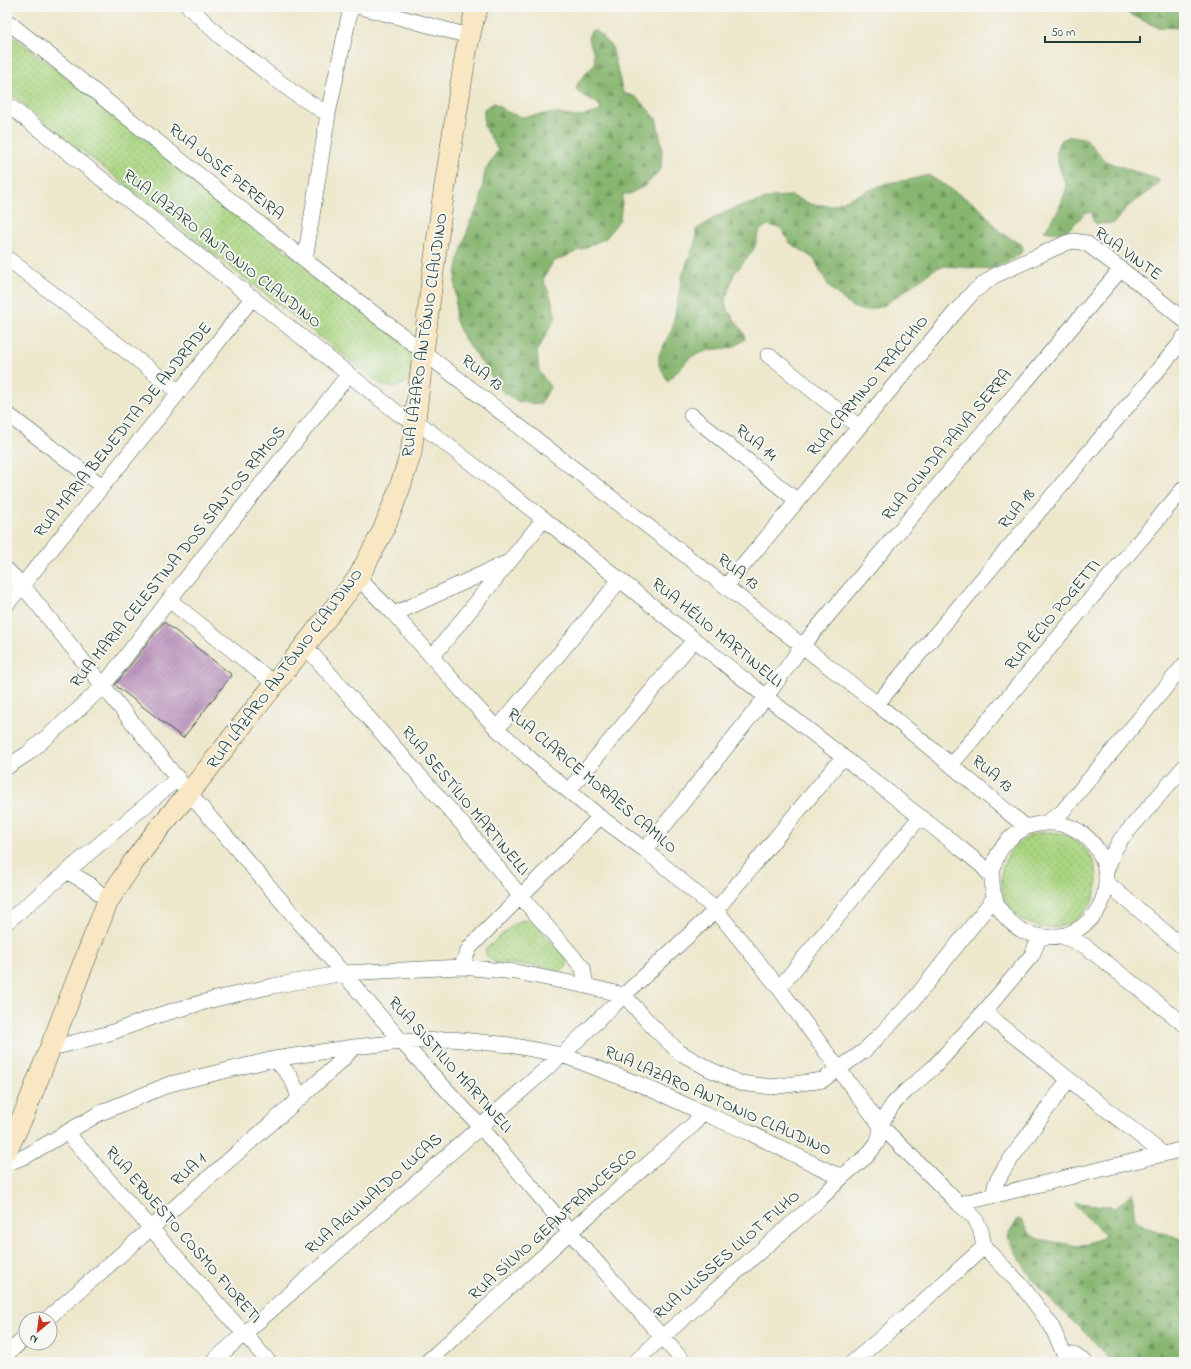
<svg xmlns="http://www.w3.org/2000/svg" width="1191" height="1369" font-family="'Indie Flower',sans-serif">
<defs>
<pattern id="grass-dots" width="8" height="8" patternUnits="userSpaceOnUse"><rect width="8" height="8" fill="#aad582"/><path d="M2 2h.1M6 6h.1" fill="none" stroke="#8aae6b" stroke-width="1.8" stroke-linecap="round"/></pattern>
<pattern id="forest-firs" width="22" height="20" patternUnits="userSpaceOnUse"><rect width="22" height="20" fill="#87b670"/><path d="M5 1l3.5 6h-7zM16 11l3.5 6h-7z" fill="#6e955d"/></pattern>
<pattern id="building-hatch" width="6" height="6" patternUnits="userSpaceOnUse"><rect width="6" height="6" fill="#bd97bf"/><path d="M-1 1l2-2M0 6l6-6M5 7l2-2" fill="none" stroke="#997c9c"/></pattern>
</defs>
<rect width="100%" height="100%" fill="#f6f6f2"/>
<filter id="ink" filterUnits="userSpaceOnUse"><feTurbulence type="fractalNoise" baseFrequency=".025" numOctaves="2"/><feDisplacementMap in="SourceGraphic" scale="8" xChannelSelector="R" yChannelSelector="G"/><feConvolveMatrix kernelMatrix="1 2 1 2 8 2 1 2 1" color-interpolation-filters="sRGB"/></filter>
<filter id="wash" filterUnits="userSpaceOnUse"><feTurbulence type="fractalNoise" baseFrequency=".012" numOctaves="4" result="noise"/><feDisplacementMap in="SourceGraphic" scale="16" xChannelSelector="R" yChannelSelector="G"/><feGaussianBlur stdDeviation="0.9" result="paint"/><feColorMatrix in="noise" values="0 0 0 0 0 0 0 0 0 0 0 0 0 0 0 0 0 1.4 0 .05"/><feComposite in="paint" operator="in"/></filter>
<g filter="url(#wash)">
<rect width="100%" height="100%" fill="#ede7cc"/>
<path fill="url(#grass-dots)" stroke="#64895b" d="M 7,31 L 412,350 L 415,356 L 410,380 C 400,387 391,389 380,384 L 7,92 Z
M1001 880a48 48 0 1 1 96 0a48 48 0 1 1-96 0Z
M 522,920 L 532,920 L 568,961 L 566,967 L 560,971 L 535,966 L 493,962 C 488,959 485,955 486,949 L 514,924 Z"/>
<path fill="url(#forest-firs)" stroke="#537a52" d="M 1115,7 L 1184,7 L 1184,28 L 1157,27 Z
M 596,30 L 612,47 L 623,93 L 636,97 L 656,118 L 662,146 L 661,169 L 646,185 L 629,194 L 623,194 L 620,219 L 606,238 L 553,262 L 543,279 L 551,298 L 556,317 L 537,351 L 539,371 L 550,387 L 541,404 L 519,402 L 503,392 L 463,337 L 455,319 L 456,299 L 455,280 L 459,258 L 471,220 L 480,204 L 485,171 L 498,150 L 484,126 L 484,109 L 494,103 L 507,112 L 522,117 L 553,113 L 576,117 L 599,112 L 601,108 C 596,98 582,99 576,89 L 579,81 L 595,64 L 594,53 L 588,38 L 591,31 Z
M 1072,136 L 1086,139 L 1105,161 L 1159,180 L 1157,185 L 1127,207 L 1114,223 L 1097,224 L 1093,221 L 1092,213 L 1086,212 C 1070,228 1068,236 1044,231 L 1058,211 L 1067,188 C 1063,176 1048,148 1063,139 C 1066,138 1069,137 1072,136 Z
M 928,175 L 978,206 L 1000,232 L 1022,245 L 1023,249 L 1021,253 L 1006,263 L 990,269 L 946,266 L 936,268 L 885,305 L 865,311 L 852,307 L 830,288 L 814,259 L 789,242 L 781,228 L 767,225 L 760,230 L 754,249 L 734,274 L 725,301 L 727,309 L 744,333 L 745,339 L 734,347 L 709,350 L 691,357 L 668,381 L 659,365 L 659,355 L 672,329 L 682,277 L 696,239 L 696,230 L 715,217 L 735,208 L 773,197 L 792,196 L 810,204 L 831,206 L 887,183 L 909,180 Z
M 1132,1192 L 1135,1220 L 1148,1228 L 1179,1238 L 1184,1241 L 1184,1362 L 1112,1362 C 1093,1337 1068,1319 1047,1296 C 1030,1278 1019,1258 1007,1237 L 1018,1219 L 1021,1220 L 1029,1233 L 1038,1239 L 1078,1246 L 1103,1238 L 1105,1234 L 1077,1208 L 1075,1202 L 1116,1208 Z"/>
<g id="blocks">
<path fill="url(#building-hatch)" d="M 164,622 L 232,675 L 183,738 L 115,685 Z"/>
</g>
</g>
<g filter="url(#ink)">
<use href="#blocks" fill-opacity="0" stroke="#3e564b" stroke-width="1"/>
<g fill="none" stroke-linecap="round" stroke-linejoin="round">
<g stroke="#3e564b" stroke-width="16">
<path id="minor" d="M 189,7 L 223,39 L 294,93 L 328,114
M 361,7 L 469,36
M 7,21 L 305,260 L 877,704 L 1026,827
M 7,104 L 399,414 L 416,421 L 544,519 L 766,697 L 959,847 L 981,865 L 992,877
M 7,258 L 179,392
M 305,260 L 328,114 L 351,7
M 768,355 L 859,427
M 7,414 L 102,486
M 691,415 L 796,500
M 7,570 L 23,586 L 189,793 L 402,1042 L 480,1126 L 570,1232 L 684,1362
M 358,578 L 394,614 L 462,691 L 497,729 L 535,763 L 600,817 L 645,850 L 716,910 L 779,988 L 880,1125 L 959,1204 L 975,1218 L 981,1231 L 984,1247 L 1022,1286 L 1051,1325 L 1064,1354 L 1074,1355 L 1085,1362
M 726,586 L 952,316 L 973,292 L 994,276 L 1066,243 L 1073,241 L 1086,243 L 1121,269 L 1184,320
M 169,600 L 275,684
M 7,604 L 179,392 L 253,297
M 394,614 L 506,563
M 305,646 L 465,827 L 521,897 L 583,968 L 586,986
M 432,657 L 544,519
M 877,704 L 1179,345 L 1184,337
M 497,729 L 620,580
M 951,765 L 1184,488
M 7,767 L 27,754 L 78,710 L 103,686 L 169,600 L 349,374
M 569,790 L 694,640
M992 880a57 57 0 1 1 114 0a57 57 0 1 1-114 0Z
M 1046,823 L 1062,812 L 1184,665
M 645,850 L 766,697 L 802,646 L 1121,269
M 68,872 L 89,884 L 108,901
M 1106,872 L 1113,853 L 1121,839 L 1184,767
M 1107,883 L 1184,948
M 7,922 L 178,778
M 1062,936 L 1085,946 L 1184,1024
M 461,967 L 470,947 L 600,817
M 779,988 L 920,817
M 984,1012 L 1163,1154
M 49,1049 L 110,1033 L 159,1015 L 215,999 L 273,986 L 344,973 L 461,967 L 516,972 L 586,986 L 624,995 L 652,1026 L 679,1052 L 709,1069 L 740,1083 L 772,1087 L 823,1080 L 864,1051 L 912,1002 L 995,897
M 274,1059 C 288,1072 294,1080 299,1099
M 67,1133 L 269,1362
M 7,1161 L 13,1161 L 26,1156 L 100,1113 L 170,1084 L 274,1059 L 354,1047 L 402,1042 L 452,1039 L 510,1045 L 562,1055 L 644,1086 L 701,1112 L 748,1132 L 832,1173 L 843,1176 L 867,1156 L 877,1143 L 880,1135 L 880,1125 L 893,1104 L 906,1091 L 933,1068 L 984,1012 L 1032,955 L 1040,936
M 993,1196 L 996,1183 L 1005,1167 L 1068,1080
M 959,1204 L 1184,1149
M 47,1319 L 299,1099 L 341,1061 L 354,1047
M 7,1354 L 26,1337
M 212,1362 L 562,1055 L 624,995 L 716,910 L 843,757
M 427,1362 L 570,1232 L 694,1124 L 701,1112
M 635,1362 L 662,1337 L 820,1199 L 843,1176
M 853,1362 L 909,1314 L 984,1247"/>
</g>
<g stroke="#3e564b" stroke-width="22">
<path id="secondary" d="M 7,1150 L 25,1112 L 108,901 L 132,864 L 160,827 L 189,793 L 358,578 L 383,531 L 399,490 L 411,453 L 433,272 L 443,198 L 466,52 L 474,17 L 478,7"/>
</g>
<use href="#minor" stroke="#fff" stroke-width="15"/>
<use href="#secondary" stroke="#f9e7c3" stroke-width="21"/>
</g>
</g>
<g text-anchor="middle" dominant-baseline="central" stroke-width="4" stroke-linejoin="round" paint-order="stroke">
<g font-size="17" fill="#1f3d34" stroke="#f6f6f2">
<text transform="translate(226 172) rotate(39)">RUA JOSÉ PEREIRA</text>
<text transform="translate(222 249) rotate(38)">RUA LAZARO ANTONIO CLAUDINO</text>
<text transform="translate(1128 254) rotate(36)">RUA VINTE</text>
<text transform="translate(425 335) rotate(-82)">RUA LÁZARO ANTÔNIO CLAUDINO</text>
<text transform="translate(482 373) rotate(38)">RUA 13</text>
<text transform="translate(868 386) rotate(-50)">RUA CARMINO TRACCHIO</text>
<text transform="translate(123 430) rotate(-51)">RUA MARIA BENEDITA DE ANDRADE</text>
<text transform="translate(756 443) rotate(39)">RUA 14</text>
<text transform="translate(947 445) rotate(-50)">RUA OLINDA PAIVA SERRA</text>
<text transform="translate(1017 509) rotate(-50)">RUA 18</text>
<text transform="translate(178 557) rotate(-51)">RUA MARIA CELESTINA DOS SANTOS RAMOS</text>
<text transform="translate(738 572) rotate(38)">RUA 13</text>
<text transform="translate(1053 615) rotate(-50)">RUA ÉCIO POGETTI</text>
<text transform="translate(717 633) rotate(39)">RUA HÉLIO MARTINELLI</text>
<text transform="translate(285 669) rotate(-53)">RUA LÁZARO ANTÔNIO CLAUDINO</text>
<text transform="translate(992 774) rotate(40)">RUA 13</text>
<text transform="translate(592 781) rotate(40)">RUA CLARICE MORAES CAMILO</text>
<text transform="translate(465 801) rotate(50)">RUA SESTÍLIO MARTINELLI</text>
<text transform="translate(450 1065) rotate(48)">RUA SISTILIO MARTINELI</text>
<text transform="translate(718 1101) rotate(24)">RUA LAZARO ANTONIO CLAUDINO</text>
<text transform="translate(189 1170) rotate(-41)">RUA 1</text>
<text transform="translate(374 1194) rotate(-41)">RUA AGUINALDO LUCAS</text>
<text transform="translate(553 1224) rotate(-42)">RUA SÍLVIO GEANFRANCESCO</text>
<text transform="translate(183 1235) rotate(49)">RUA ERNESTO COSMO FIORETI</text>
<text transform="translate(727 1255) rotate(-41)">RUA ULISSES LILOT FILHO</text>
</g>
</g>
<rect width="1191" height="1369" fill="none" stroke="#f6f6f2" stroke-width="24"/>
<g transform="translate(38 1331) rotate(209)"><circle r="19" fill="#f6f6f2" stroke="#a0aca6"/>
<path d="M0-3L7 15L0 10L-7 15Z" fill="#c8321e"/>
<text y="-6" font-size="11" font-weight="bold" text-anchor="middle" fill="#1f3d34">N</text>
</g>
<path d="M1045 36v6h95v-6" fill="none" stroke="#1f3d34" stroke-width="2"/>
<text x="1051" y="36" font-size="12" fill="#1f3d34" stroke="#f6f6f2" stroke-width="3" paint-order="stroke">50 m</text>
</svg>
